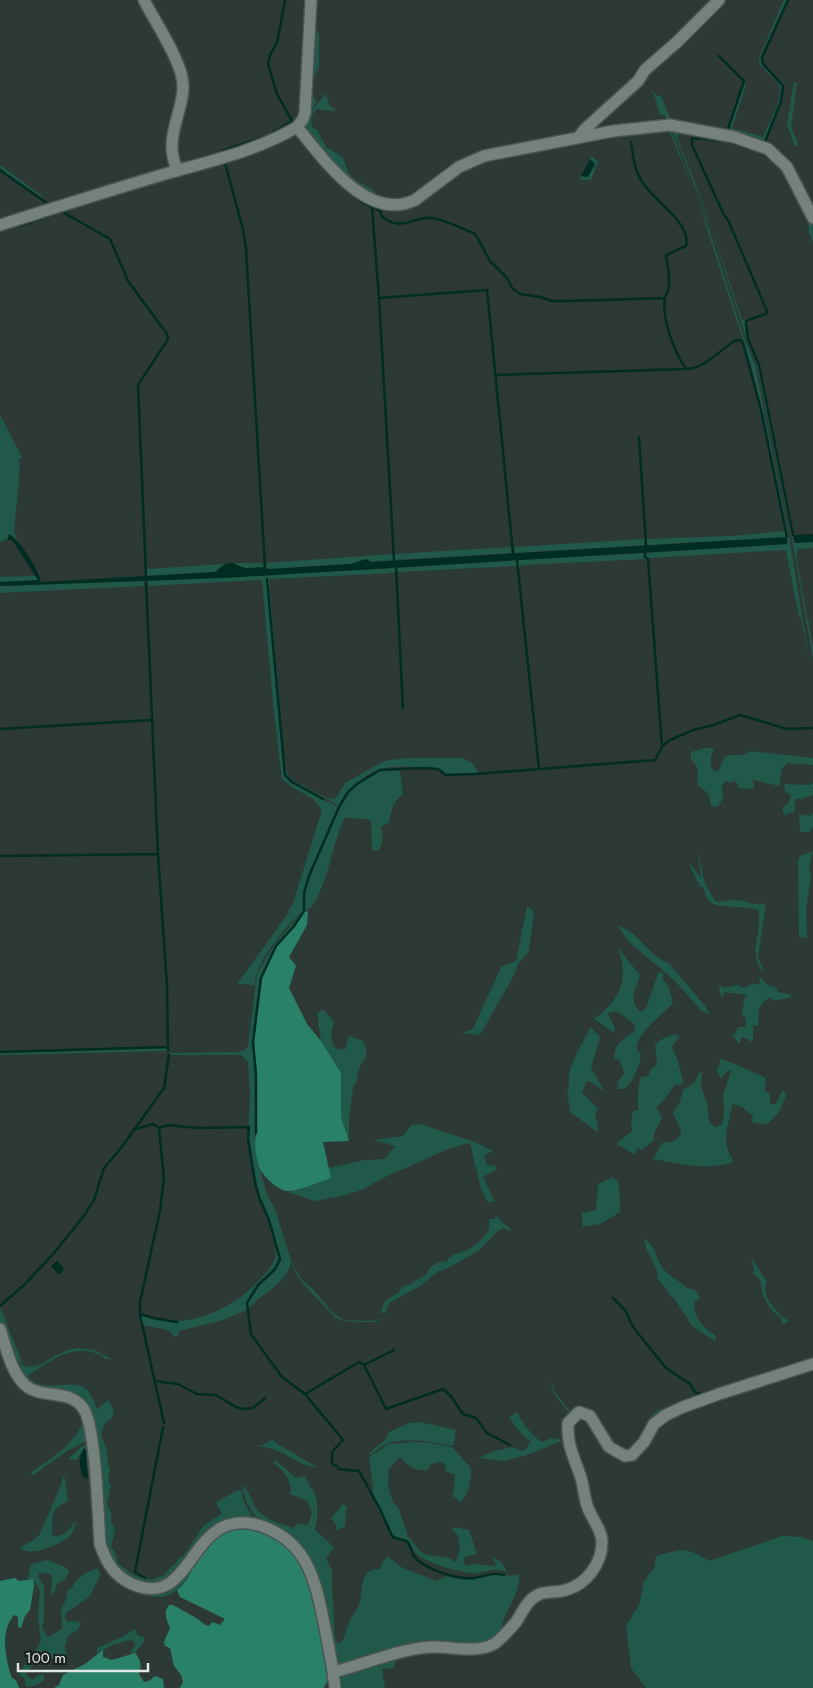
<svg xmlns="http://www.w3.org/2000/svg" width="813" height="1688" font-family="Jost,sans-serif">
<rect width="100%" height="100%" fill="#2d3935"/>
<path fill="#20594a" d="M 784,0 L 787,0 L 760,57 L 762,65 L 782,87 L 781,101 L 764,141 L 734,131 L 728,132 L 745,81 L 746,85 L 732,128 L 763,137 C 769,122 783,101 779,85 L 760,65 L 759,57 Z
M 316,4 L 316,30 L 319,34 L 319,68 L 313,78 L 312,89 L 314,97 L 317,102 L 310,112 Z
M 794,82 L 797,83 L 791,126 L 798,144 L 795,147 L 787,125 Z
M 651,90 L 659,97 L 661,95 L 671,120 L 687,123 L 693,122 L 727,133 L 734,133 L 762,141 L 779,149 L 799,181 L 780,156 L 667,122 L 665,115 L 660,115 L 655,97 Z
M 326,93 L 329,105 L 336,110 L 332,111 L 317,109 L 311,116 L 312,128 L 317,130 L 327,148 L 338,154 L 343,158 L 349,174 L 355,180 L 370,188 L 380,197 L 392,201 L 400,202 L 405,199 L 467,156 L 482,151 L 521,143 L 523,147 L 487,154 L 470,159 L 414,199 C 406,203 399,205 391,204 C 368,202 338,176 324,158 C 315,148 308,137 300,127 L 307,113 L 310,113 Z
M 676,128 L 744,142 L 761,147 L 772,154 L 786,168 L 813,222 L 813,242 L 809,233 L 808,216 L 799,197 L 774,158 L 755,148 L 731,141 L 709,140 L 680,131 L 678,133 L 678,140 C 703,200 722,258 742,320 L 748,319 L 745,321 L 748,339 L 758,365 L 794,543 L 813,542 L 813,548 L 798,549 L 796,557 L 813,647 L 813,659 L 791,534 L 757,364 L 746,337 L 712,230 L 674,133 Z
M 667,130 L 671,130 L 710,232 L 744,338 L 755,365 L 789,537 L 809,658 L 801,618 L 799,617 L 786,550 L 648,558 L 646,557 L 645,553 L 787,544 L 787,537 L 763,414 L 751,365 L 696,195 L 670,133 Z
M 592,156 L 598,162 L 591,180 L 580,180 L 581,176 L 588,177 L 595,164 L 590,159 Z
M 0,165 L 42,196 L 44,199 L 2,170 L 0,168 Z
M 0,415 L 22,457 L 19,459 C 21,484 15,508 14,533 L 17,535 L 16,539 L 9,534 L 8,539 L 0,542 Z
M 785,531 L 786,537 L 647,545 L 646,539 L 732,536 Z
M 644,539 L 644,545 L 515,553 L 514,547 Z
M 511,547 L 512,553 L 395,560 L 395,554 Z
M 644,553 L 644,557 L 647,559 L 522,565 L 518,569 L 519,564 L 518,560 Z
M 393,554 L 393,560 L 371,562 L 365,559 L 351,564 L 269,569 L 266,568 L 265,563 Z
M 516,560 L 517,566 L 397,572 L 396,568 Z
M 234,563 L 263,563 L 264,568 L 241,568 Z
M 225,564 L 215,572 L 147,576 L 147,569 Z
M 395,568 L 395,573 L 269,579 L 285,767 L 288,775 L 292,780 L 328,799 L 336,798 L 345,783 L 384,761 L 405,758 L 463,758 L 472,763 L 479,773 L 446,774 C 436,766 425,767 413,767 C 403,767 392,766 382,769 C 363,773 348,791 339,806 L 289,779 L 285,775 L 284,767 L 266,579 L 284,775 L 291,783 L 338,807 L 308,875 L 304,893 L 304,911 L 301,911 L 303,912 L 294,926 L 275,946 L 260,978 L 252,1043 L 256,1076 L 255,1140 L 257,1158 L 266,1191 L 276,1212 L 291,1261 L 302,1280 L 313,1289 L 333,1313 L 344,1320 L 371,1321 L 383,1318 L 375,1322 L 355,1322 L 344,1321 L 336,1318 L 304,1285 L 298,1277 L 291,1262 C 287,1284 261,1293 248,1309 C 246,1287 277,1279 281,1259 L 269,1219 L 260,1197 L 250,1157 L 248,1139 L 250,1092 L 248,1062 L 241,1055 L 170,1055 L 170,1053 L 238,1052 L 245,1050 L 248,1046 L 257,974 L 274,945 L 302,912 C 286,926 254,963 255,985 L 237,984 L 282,922 L 293,903 L 322,810 L 313,799 L 292,787 L 282,779 L 274,713 L 262,580 L 148,586 L 148,581 Z
M 34,576 L 36,576 L 38,581 L 0,582 L 0,577 Z
M 144,581 L 144,586 L 0,593 L 0,586 Z
M 705,748 L 714,748 C 711,756 708,764 714,771 L 718,771 L 725,757 L 730,755 L 743,755 L 750,751 L 813,758 L 813,765 L 787,763 L 782,769 L 779,786 L 753,780 L 754,789 L 738,788 L 736,781 L 730,783 L 725,781 L 722,786 L 723,799 L 717,807 L 711,806 L 708,793 L 697,785 C 698,776 700,766 691,760 L 691,752 Z
M 389,769 L 400,769 L 403,794 C 393,801 391,812 388,824 L 383,825 L 381,828 C 384,836 383,844 378,851 L 372,850 L 371,822 L 368,819 L 345,818 C 333,837 325,904 305,911 L 305,893 L 309,876 L 339,807 L 349,792 L 357,784 L 380,770 Z
M 813,783 L 813,795 L 801,799 L 796,798 C 794,804 796,808 793,813 L 788,813 L 785,816 L 783,812 L 783,806 L 788,804 L 791,796 L 785,791 L 784,784 L 809,785 Z
M 813,813 L 813,827 L 809,832 L 800,832 L 799,814 L 810,816 Z
M 697,848 L 705,884 L 715,901 C 722,903 728,899 735,900 C 745,900 756,907 766,903 L 758,957 L 765,973 C 745,956 764,931 758,910 C 747,906 717,908 710,902 C 707,899 705,892 703,887 L 700,887 L 689,864 L 694,868 L 701,878 Z
M 813,851 L 809,867 L 811,877 L 806,909 L 807,938 L 799,937 L 798,861 L 800,856 Z
M 527,906 L 534,911 L 529,951 L 518,964 L 514,975 L 480,1035 L 462,1033 L 473,1029 L 501,967 L 516,961 Z
M 617,926 C 640,931 648,957 669,963 L 705,1006 L 710,1014 L 705,1013 L 700,1009 L 673,979 L 630,943 Z
M 618,948 L 640,975 C 636,990 627,1000 641,1012 L 646,1008 L 659,971 L 664,975 L 662,978 L 669,987 L 673,1003 C 666,1012 634,1035 637,1049 C 637,1050 641,1055 641,1056 C 640,1064 632,1085 625,1088 C 623,1089 619,1089 617,1089 L 619,1080 L 624,1073 L 620,1060 L 614,1059 C 614,1044 623,1039 635,1031 C 635,1023 632,1022 626,1018 C 619,1013 617,1009 608,1014 L 615,1028 L 614,1033 L 594,1019 C 621,999 629,981 618,948 Z
M 759,976 L 761,977 L 767,985 L 775,987 L 778,992 L 792,995 L 789,998 L 773,1001 L 771,997 C 756,1006 759,1010 758,1026 L 753,1025 L 753,1040 L 751,1042 L 748,1039 L 742,1037 L 739,1044 L 732,1034 L 736,1033 L 738,1027 L 746,1027 L 746,1018 L 742,1016 L 744,1000 L 747,995 L 725,992 L 721,998 L 719,984 L 724,988 L 737,985 L 745,988 L 753,983 L 758,985 L 760,982 Z
M 323,1009 L 334,1022 L 331,1035 L 333,1046 L 340,1050 L 345,1049 L 349,1036 L 363,1041 C 371,1060 362,1057 358,1072 C 357,1078 358,1082 353,1087 L 349,1120 L 349,1141 L 341,1117 L 341,1073 L 321,1041 L 317,1014 Z
M 591,1027 L 600,1037 L 591,1068 L 604,1091 C 598,1088 593,1082 587,1081 L 582,1092 L 598,1109 L 595,1115 L 599,1133 L 571,1113 L 567,1094 C 571,1088 567,1078 570,1071 C 574,1055 583,1042 591,1027 Z
M 675,1034 L 680,1037 L 672,1047 L 678,1061 L 683,1082 L 680,1085 L 675,1084 L 665,1099 L 657,1107 L 662,1118 L 654,1133 L 654,1140 L 642,1150 L 637,1148 L 636,1155 L 616,1144 L 632,1131 L 631,1123 L 633,1111 L 638,1110 C 638,1099 637,1088 641,1077 L 648,1076 L 651,1069 L 657,1065 L 655,1045 L 660,1040 Z
M 167,1048 L 167,1051 L 0,1055 L 0,1053 Z
M 721,1058 L 766,1078 L 765,1091 L 770,1095 L 770,1104 L 776,1104 L 783,1089 L 786,1095 L 780,1111 L 767,1125 L 752,1122 L 753,1116 L 742,1107 L 732,1104 C 729,1130 719,1138 734,1162 C 708,1171 680,1164 653,1159 L 662,1143 L 674,1141 L 680,1136 L 681,1130 L 673,1113 L 679,1104 L 683,1090 L 694,1083 L 699,1073 L 702,1072 L 701,1086 L 707,1103 L 709,1121 L 715,1127 L 722,1125 L 724,1113 L 723,1095 L 731,1071 L 728,1070 L 721,1079 L 717,1071 Z
M 420,1124 L 475,1142 L 493,1151 L 484,1155 L 487,1166 L 494,1165 L 497,1169 L 483,1177 L 495,1202 L 488,1202 L 481,1189 L 470,1143 L 448,1149 L 381,1179 L 362,1190 L 342,1196 L 314,1201 L 288,1192 L 330,1178 L 329,1168 L 365,1160 L 385,1159 L 395,1146 L 373,1140 L 403,1136 L 411,1125 Z
M 613,1177 L 619,1183 L 620,1212 L 600,1224 L 583,1227 L 581,1213 L 596,1210 L 598,1184 Z
M 498,1216 L 502,1222 L 511,1229 L 510,1231 L 503,1228 L 498,1231 L 478,1251 L 448,1268 L 437,1272 L 420,1286 L 389,1303 L 385,1314 L 381,1310 L 386,1300 L 398,1293 L 402,1287 L 413,1283 L 416,1280 L 426,1275 C 429,1266 436,1263 445,1261 L 447,1262 L 448,1258 C 454,1254 461,1253 467,1250 C 476,1246 487,1235 490,1226 L 488,1224 L 490,1222 L 488,1219 L 494,1219 Z
M 273,1235 L 279,1259 L 279,1262 L 250,1295 L 246,1303 L 247,1310 L 223,1320 L 179,1331 L 178,1336 L 175,1337 L 168,1330 L 143,1325 L 141,1315 L 151,1318 L 178,1323 L 178,1321 C 211,1318 240,1302 262,1277 C 267,1271 273,1265 275,1258 C 277,1251 274,1242 273,1235 Z
M 644,1239 C 655,1244 656,1258 662,1267 C 668,1276 679,1280 687,1288 C 695,1288 697,1292 700,1298 L 694,1302 C 693,1316 703,1328 715,1335 L 716,1342 L 692,1326 L 674,1298 L 671,1297 L 667,1290 L 658,1279 L 656,1268 L 646,1248 Z
M 751,1257 L 767,1282 C 760,1298 777,1311 788,1321 L 786,1323 L 782,1324 L 781,1318 C 772,1311 764,1302 762,1291 C 761,1287 761,1283 760,1279 L 753,1274 L 754,1269 Z
M 0,1307 L 23,1364 L 11,1357 L 0,1324 Z
M 0,1334 C 6,1350 10,1374 23,1386 C 42,1402 80,1390 87,1420 C 89,1426 89,1433 90,1439 L 67,1451 L 33,1475 L 30,1473 C 51,1458 76,1445 84,1419 C 79,1411 73,1404 64,1401 C 51,1396 31,1400 21,1388 C 15,1381 11,1371 8,1363 C 5,1354 0,1344 0,1334 Z
M 79,1348 L 94,1350 L 112,1359 L 105,1359 C 102,1355 98,1354 92,1352 C 68,1346 47,1363 28,1376 C 41,1395 69,1378 85,1388 C 91,1393 94,1401 97,1409 L 109,1400 L 114,1412 L 112,1418 L 106,1422 L 103,1427 L 101,1436 L 106,1446 L 108,1465 L 110,1469 L 108,1480 L 111,1486 L 107,1503 L 111,1512 L 111,1521 L 115,1529 L 111,1548 L 115,1552 L 118,1563 L 133,1575 L 146,1579 L 145,1578 L 151,1580 L 165,1575 L 171,1566 L 175,1564 L 179,1558 L 184,1555 L 204,1525 L 222,1514 L 216,1503 L 235,1491 L 241,1490 L 244,1502 L 255,1522 L 159,1585 L 124,1577 L 107,1556 L 87,1410 L 31,1387 L 13,1360 L 22,1365 L 30,1367 L 39,1365 L 67,1350 Z
M 551,1381 L 555,1392 L 571,1413 L 581,1409 L 598,1414 C 601,1429 614,1436 615,1448 C 622,1453 627,1454 634,1449 L 651,1416 L 660,1409 L 666,1409 L 668,1413 C 663,1415 657,1420 653,1425 C 645,1434 638,1459 621,1454 C 600,1447 602,1416 581,1410 L 571,1416 C 564,1406 551,1394 551,1381 Z
M 515,1412 L 518,1413 C 522,1423 533,1437 542,1442 L 552,1438 L 563,1440 L 530,1454 L 505,1461 L 478,1458 L 495,1451 L 513,1447 L 522,1451 L 527,1448 L 530,1441 L 520,1432 L 509,1418 Z
M 420,1422 L 456,1430 L 453,1446 C 434,1442 408,1437 389,1443 C 382,1445 375,1452 369,1456 L 370,1452 L 385,1440 L 389,1432 L 409,1423 Z
M 272,1439 L 277,1444 L 319,1468 C 303,1466 296,1460 282,1453 C 274,1449 265,1447 256,1445 L 263,1445 Z
M 414,1442 L 430,1443 L 452,1447 L 471,1468 L 471,1475 L 468,1491 L 461,1503 L 452,1495 C 455,1489 454,1482 455,1475 L 446,1471 L 445,1464 L 440,1462 L 431,1464 L 428,1470 C 413,1471 410,1467 400,1457 L 389,1469 L 388,1484 L 391,1497 L 393,1502 L 398,1507 L 408,1536 L 421,1552 L 427,1555 L 446,1557 L 456,1562 L 460,1549 C 456,1539 464,1540 452,1530 L 455,1527 L 469,1530 L 477,1554 L 465,1557 L 464,1564 L 469,1566 L 472,1564 L 496,1566 L 493,1557 L 502,1563 L 509,1576 L 519,1574 C 521,1597 501,1612 501,1634 L 487,1643 L 434,1646 L 338,1668 L 259,1522 L 246,1501 L 241,1485 C 249,1490 250,1498 255,1506 C 263,1520 279,1523 294,1528 L 297,1524 L 308,1525 L 312,1512 L 307,1501 L 290,1494 C 294,1482 282,1469 273,1462 L 275,1460 L 296,1478 L 305,1476 L 310,1487 L 314,1491 L 317,1501 L 317,1519 L 315,1530 L 334,1547 L 326,1558 L 332,1571 L 332,1586 L 335,1638 L 337,1643 L 340,1643 C 346,1637 346,1629 349,1622 C 352,1616 356,1611 359,1604 C 364,1592 358,1567 380,1569 L 383,1560 L 385,1560 L 388,1556 L 401,1567 L 436,1581 L 448,1576 L 453,1578 L 474,1579 L 497,1574 L 509,1575 C 498,1563 484,1575 471,1573 C 459,1572 424,1563 416,1553 C 413,1550 410,1545 407,1540 L 395,1538 L 392,1535 L 390,1527 L 374,1497 L 369,1457 L 389,1444 Z
M 85,1445 L 88,1447 L 105,1566 L 155,1591 L 203,1547 L 329,1675 L 203,1550 C 193,1571 179,1603 150,1596 C 84,1581 94,1527 89,1475 C 88,1468 84,1460 81,1453 L 77,1460 L 68,1459 L 81,1447 Z
M 64,1474 L 68,1499 L 66,1503 C 49,1506 53,1523 52,1535 C 63,1538 69,1531 74,1522 L 76,1522 C 74,1528 72,1536 66,1539 C 57,1546 29,1557 20,1548 L 35,1539 L 40,1534 L 61,1485 Z
M 343,1504 L 347,1506 L 345,1526 L 336,1531 L 336,1525 L 331,1518 Z
M 782,1536 L 801,1537 L 813,1541 L 813,1688 L 646,1688 L 631,1668 L 626,1626 L 639,1605 L 644,1581 L 654,1568 L 656,1556 C 681,1549 686,1546 709,1561 Z
M 47,1560 L 65,1567 L 69,1571 L 65,1580 L 57,1584 L 55,1591 L 51,1595 L 52,1579 L 50,1574 L 40,1573 L 38,1576 L 44,1586 L 44,1617 L 42,1628 L 48,1637 L 62,1629 C 63,1622 60,1617 61,1611 C 63,1603 68,1600 67,1590 L 72,1588 C 75,1577 87,1573 97,1568 L 101,1574 L 89,1597 L 66,1613 L 65,1619 L 68,1622 L 76,1621 L 81,1623 L 78,1630 L 68,1636 L 65,1646 L 67,1664 L 63,1663 L 56,1657 L 51,1659 L 39,1656 L 26,1674 L 32,1680 L 38,1675 L 43,1674 L 44,1680 C 38,1685 33,1688 25,1686 L 25,1678 L 21,1677 L 20,1674 L 25,1664 L 31,1659 L 41,1641 L 38,1617 L 40,1591 L 33,1579 L 28,1579 L 31,1564 Z
M 520,1619 L 520,1621 L 505,1639 L 496,1646 L 480,1652 L 416,1654 L 397,1658 L 394,1667 L 389,1669 L 382,1668 L 385,1688 L 338,1688 C 337,1680 337,1675 345,1670 L 409,1653 L 438,1650 L 471,1650 L 486,1647 L 502,1640 Z
M 135,1629 L 138,1636 L 144,1637 L 144,1642 L 135,1653 L 130,1653 L 135,1646 L 134,1642 L 131,1640 L 112,1645 L 97,1654 L 97,1648 L 120,1638 Z"/>
<path fill="#2a816a" d="M 308,911 L 307,925 L 289,957 L 296,966 L 289,988 L 307,1024 L 321,1041 L 341,1073 L 341,1117 L 349,1141 L 323,1142 L 331,1178 C 319,1182 301,1190 289,1191 C 279,1192 266,1178 261,1171 C 256,1161 253,1141 257,1132 L 257,1076 L 254,1043 L 261,978 L 276,947 L 295,927 L 304,912 Z
M 233,1529 C 268,1526 298,1548 310,1581 C 313,1590 314,1601 316,1611 C 321,1633 325,1654 329,1676 L 324,1688 L 180,1688 L 183,1682 L 181,1675 L 174,1666 L 170,1648 L 165,1646 L 164,1642 L 170,1628 C 166,1619 163,1613 169,1605 L 173,1605 L 198,1619 L 205,1625 L 209,1626 L 212,1622 L 220,1625 L 225,1619 L 180,1597 L 177,1590 C 191,1580 193,1563 203,1550 C 211,1540 222,1533 233,1529 Z
M 15,1578 L 19,1581 L 33,1579 L 34,1585 L 30,1610 L 25,1616 L 21,1628 L 18,1627 L 18,1617 L 14,1615 C 0,1631 5,1658 12,1678 L 16,1680 L 19,1688 L 0,1688 L 0,1581 Z
M 103,1650 L 103,1657 L 112,1660 L 135,1653 C 141,1660 142,1665 139,1674 L 144,1682 L 149,1681 L 155,1676 L 163,1679 L 164,1688 L 54,1688 L 59,1685 L 63,1675 L 85,1664 Z"/>
<path fill="#002d22" d="M 590,159 L 595,164 L 588,177 L 581,176 Z
M 9,534 C 21,542 38,568 41,582 L 215,572 L 225,564 L 234,563 C 248,573 256,564 269,569 L 351,564 L 366,559 L 371,562 L 787,537 L 787,544 L 223,578 L 1,586 L 0,582 L 38,580 L 12,540 L 6,540 L 8,539 Z
M 813,534 L 813,542 L 795,543 L 793,535 Z
M 57,1261 L 62,1266 L 64,1270 L 61,1273 L 58,1274 L 51,1266 Z
M 84,1448 L 86,1450 L 88,1479 L 83,1477 C 79,1468 78,1457 84,1448 Z"/>
<g fill="none" stroke-linecap="round" stroke-linejoin="round">
<path stroke="#002d22" stroke-width="2.5" d="M 719,56 L 744,81 L 727,132
M 269,135 L 292,121 L 277,94 L 268,64 L 270,55 L 277,43 L 285,0
M 747,136 L 765,142 L 781,101 L 783,86 L 763,64 L 762,58 L 788,0
M 725,141 C 715,141 700,136 692,139 L 692,145 L 724,215 L 728,220 L 767,311 L 766,314 L 748,320 L 746,321 L 746,323 L 748,339 L 759,365 L 793,535
M 631,142 C 633,155 634,169 641,180 C 651,199 692,223 686,246 L 666,255 C 668,266 671,280 668,291 C 667,293 665,296 665,298 C 661,318 675,353 686,369 C 706,368 719,350 735,341 L 741,340 L 743,343 L 762,414 L 787,537
M 222,151 L 264,137
M 250,155 L 272,145
M 228,162 L 225,163 L 243,229 L 246,249 L 265,567
M 0,170 L 48,204
M 349,191 L 362,202 L 380,211 C 381,216 382,217 387,220 C 403,230 415,216 432,218 C 446,220 460,228 474,233 L 476,235 L 490,261 L 507,278 L 512,288 L 520,294 L 540,297 L 552,301 L 569,301 L 665,298
M 372,207 L 379,298 L 394,560
M 59,212 L 61,211 L 110,239 L 128,281 L 167,334 L 168,339 L 138,385 L 146,576
M 20,226 L 54,214
M 379,298 L 487,290 L 513,553
M 496,375 L 686,369
M 639,437 L 646,545
M 645,553 L 645,557 L 648,559 L 662,747
M 517,560 L 539,769
M 396,568 L 403,708
M 267,579 L 285,775 L 292,782 L 323,799
M 146,581 L 158,854 L 167,986 L 168,1050
M 0,729 L 152,720
M 0,856 L 158,854
M 0,1052 L 168,1047
M 159,1128 L 164,1178 L 160,1211 L 140,1302 L 140,1315 L 164,1423
M 133,1130 L 153,1124 L 159,1128 L 168,1125 L 198,1128 L 249,1127 L 248,1139 L 255,1182 L 259,1197 L 269,1220 L 280,1259 L 275,1269 L 258,1285 L 247,1303 L 251,1334 L 258,1344 L 282,1377 L 305,1394 L 343,1440 L 332,1452 L 332,1464 L 337,1466
M 256,1133 L 256,1076 L 253,1042 L 261,978 L 276,946 L 294,926 L 304,911 L 304,893 L 309,876 L 339,807 L 348,792 L 357,784 L 380,770 L 422,768 L 438,769 L 446,775 L 475,774 L 655,760 L 662,747 L 668,741 L 693,730 L 714,725 L 740,715 L 787,729 L 813,728
M 613,1298 L 625,1310 L 633,1327 L 665,1367 L 690,1384 L 695,1392 L 704,1395
M 0,1306 L 24,1285 L 53,1254 L 83,1217 L 94,1200 L 104,1168 L 121,1148 L 164,1088 L 169,1055
M 140,1314 L 153,1318 L 177,1322
M 364,1365 L 394,1350
M 155,1381 L 178,1384 L 197,1394 L 216,1395 L 236,1407 L 243,1409 L 253,1408 L 265,1398
M 305,1394 L 359,1362 L 364,1365 L 386,1409 L 443,1389 L 451,1396 L 463,1414 L 476,1418 L 487,1433 L 510,1445
M 338,1469 L 359,1471 L 380,1509 L 392,1536 C 396,1540 401,1538 406,1541 C 411,1543 411,1551 413,1555 C 423,1569 457,1580 474,1578 C 485,1576 493,1572 504,1575
M 145,1578 L 135,1572 L 163,1427"/>
<g stroke="#4a5451" stroke-width="14">
<path id="minor" d="M 144,0 C 155,22 184,64 183,87 C 183,108 171,127 172,148 C 172,156 175,164 177,171
M 297,127 L 303,119 L 305,113 L 311,0
M 578,138 L 585,129 L 638,81 L 645,70 L 677,42 L 719,0
M 0,225 C 57,207 114,189 172,172 C 215,160 258,150 297,127 C 323,158 367,223 415,200 L 459,167 L 484,156 L 613,131 L 670,125 L 734,137 L 768,149 L 787,167 L 813,218
M 0,1329 C 6,1347 11,1372 25,1385 C 42,1400 69,1388 83,1408 C 96,1425 98,1517 100,1544 C 106,1562 114,1576 132,1584 C 182,1606 188,1544 223,1527 C 236,1521 251,1522 264,1527 C 310,1544 316,1585 325,1628 C 329,1648 333,1668 335,1688
M 334,1672 C 364,1664 400,1649 430,1647 C 450,1646 475,1654 494,1644 C 499,1641 512,1627 516,1622 C 523,1612 527,1599 540,1594 C 547,1591 558,1593 566,1590 C 587,1584 602,1563 602,1542 C 602,1530 592,1519 588,1508 C 584,1498 584,1488 581,1478 C 574,1456 567,1447 568,1423 L 579,1412 L 590,1416 L 609,1447 L 625,1456 L 632,1455 L 644,1442 L 654,1424 L 666,1415 L 683,1407 L 719,1394 L 813,1364"/>
</g>
<use href="#minor" stroke="#75817d" stroke-width="11"/>
</g>
<path d="M18 1663v8h130v-8" fill="none" stroke="#e1e8e6" stroke-width="2.5"/>
<text x="25" y="1663" font-size="15" fill="#e1e8e6" stroke="#1a1f1d" stroke-width="4" paint-order="stroke">100 m</text>
</svg>
